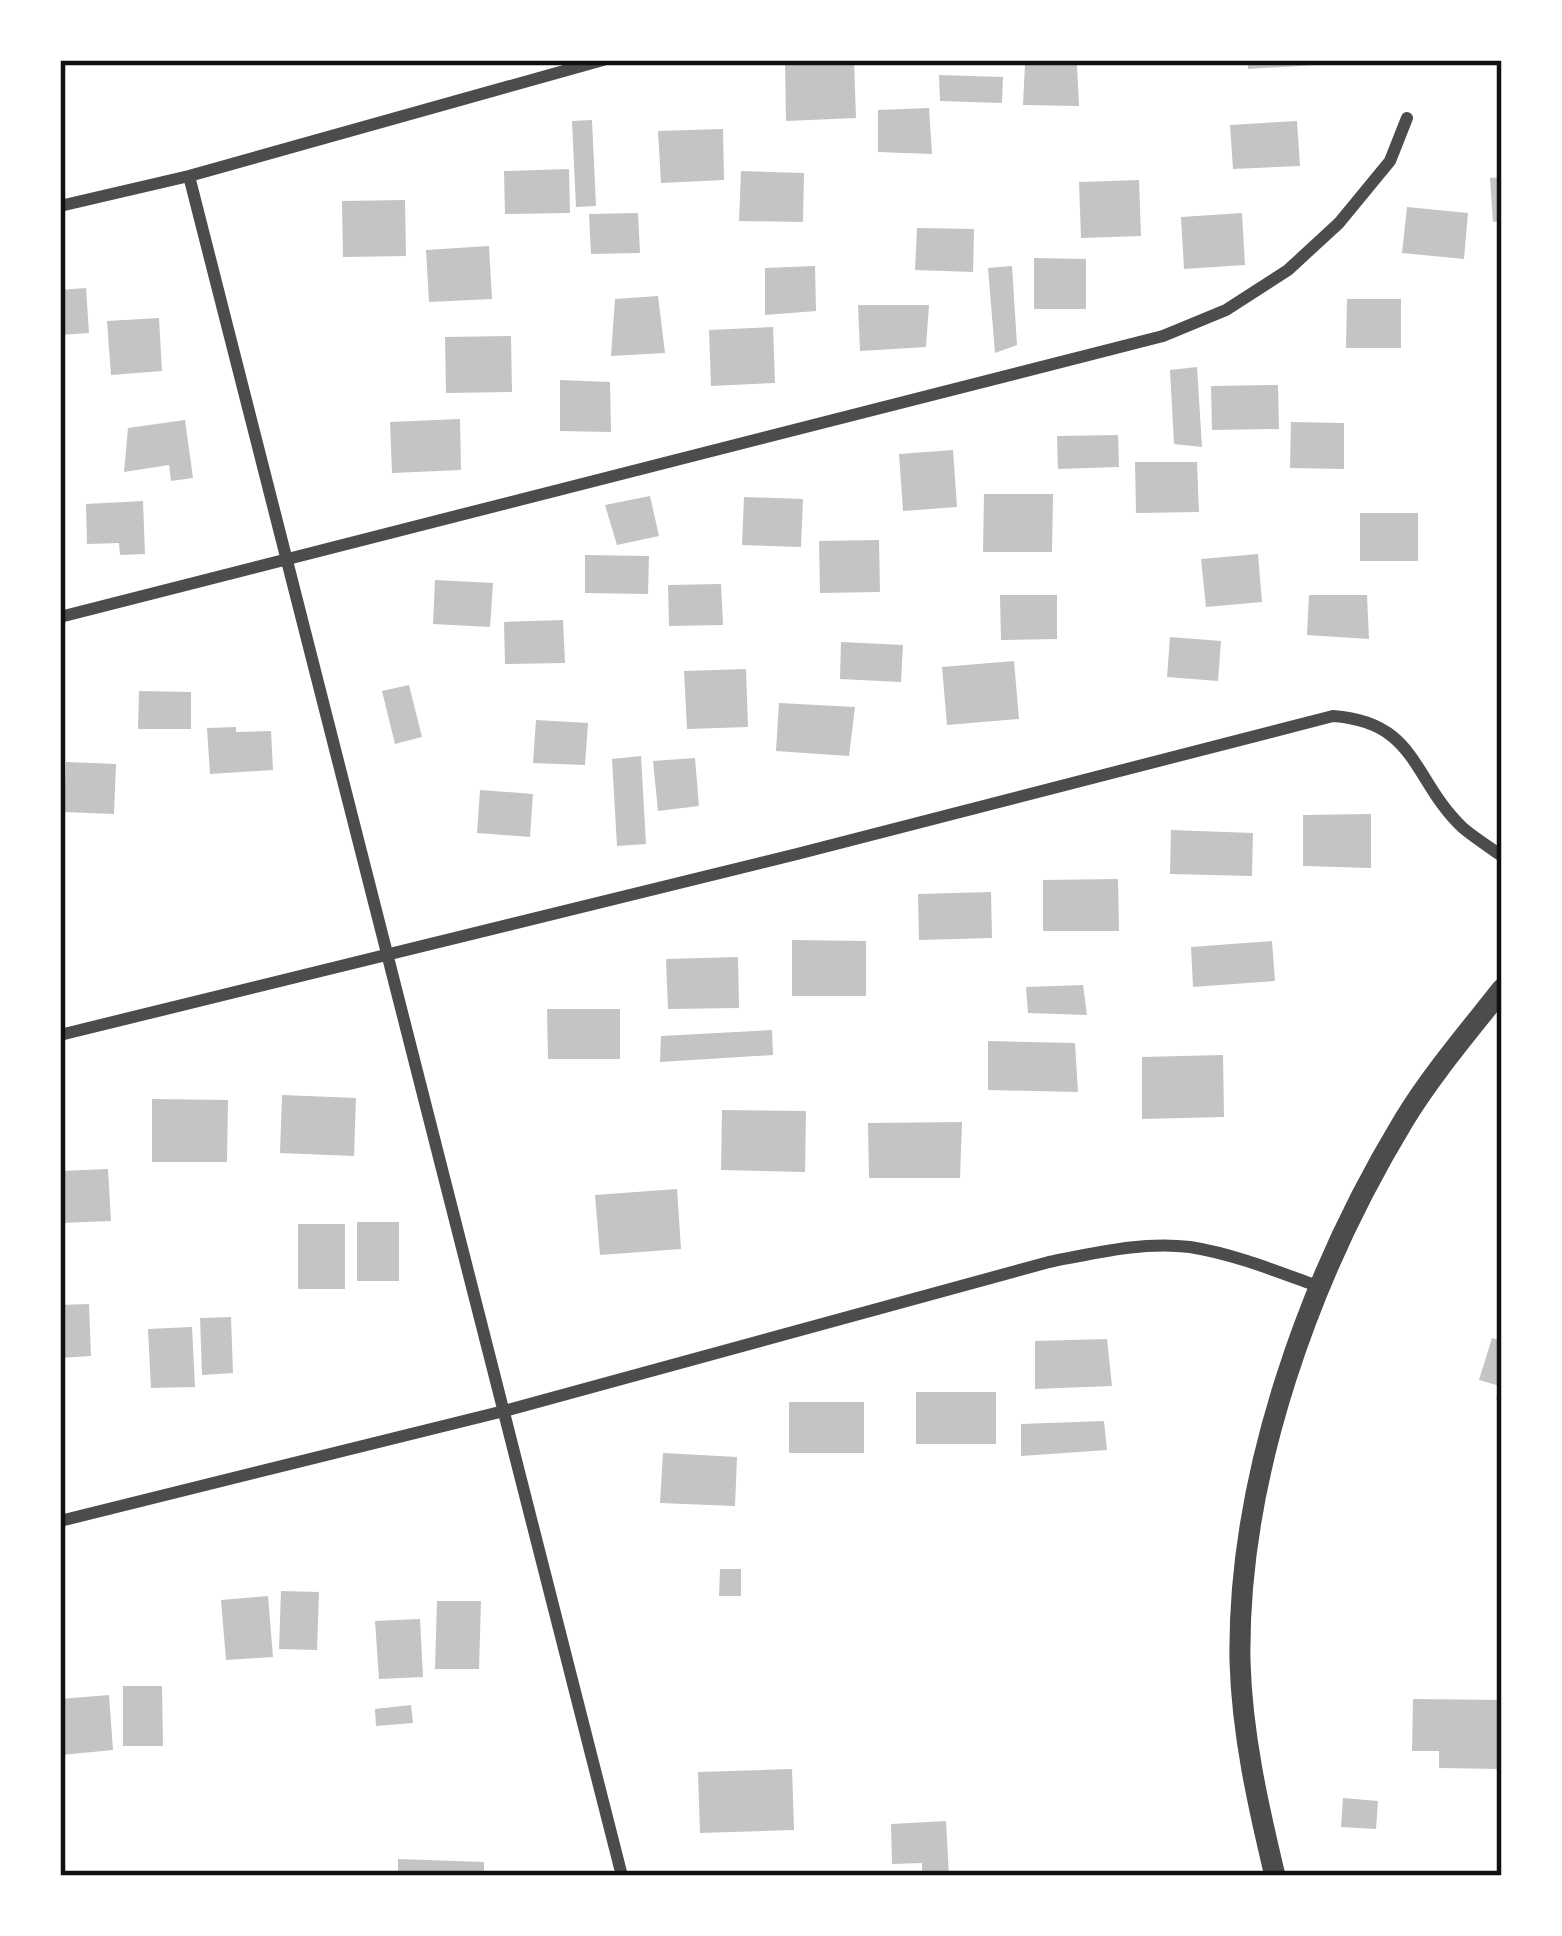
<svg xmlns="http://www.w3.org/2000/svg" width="1562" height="1936" font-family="Quicksand,sans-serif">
<rect width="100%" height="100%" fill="#fff"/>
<path fill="#c4c4c4" d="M 785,60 L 854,60 L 856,118 L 786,121 Z
M 1248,60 L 1316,60 L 1316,65 L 1248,69 Z
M 1025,64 L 1077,65 L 1079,106 L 1023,105 Z
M 939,75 L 1003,77 L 1002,103 L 940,101 Z
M 929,108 L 932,154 L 878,152 L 878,110 Z
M 592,120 L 596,206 L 576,207 L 572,121 Z
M 1297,121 L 1300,166 L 1233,169 L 1230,125 Z
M 723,129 L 724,180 L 661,183 L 658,131 Z
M 569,169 L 570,213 L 505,214 L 504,171 Z
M 741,171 L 804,173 L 803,222 L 739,221 Z
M 1502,177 L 1502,221 L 1493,222 L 1490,178 Z
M 1139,180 L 1141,236 L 1081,238 L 1079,182 Z
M 405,200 L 406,256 L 343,257 L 342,201 Z
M 1407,207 L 1468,213 L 1464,259 L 1402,253 Z
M 638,213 L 640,253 L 591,254 L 589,214 Z
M 1242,213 L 1245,265 L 1184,269 L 1181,217 Z
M 917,228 L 974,229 L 973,272 L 915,270 Z
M 489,246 L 492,299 L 429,302 L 426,250 Z
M 1034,258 L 1086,259 L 1086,309 L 1034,309 Z
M 815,266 L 816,311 L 765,315 L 765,268 Z
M 1012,266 L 1017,345 L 995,353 L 988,268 Z
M 86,288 L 89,333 L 60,335 L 60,290 Z
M 658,296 L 665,353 L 611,356 L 615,299 Z
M 1347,299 L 1401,299 L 1401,348 L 1346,348 Z
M 858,305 L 929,305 L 926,347 L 860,351 Z
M 159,318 L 162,371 L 111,375 L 107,321 Z
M 773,327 L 775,383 L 711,386 L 709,330 Z
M 511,336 L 512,392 L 446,393 L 445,337 Z
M 1197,367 L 1202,447 L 1174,444 L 1170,370 Z
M 560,380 L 610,382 L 611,432 L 560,431 Z
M 1278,385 L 1279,429 L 1212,430 L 1211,386 Z
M 460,419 L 461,470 L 392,473 L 390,422 Z
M 185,420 L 193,478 L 171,481 L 169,465 L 124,472 L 128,428 Z
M 1291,422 L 1344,423 L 1344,469 L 1290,468 Z
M 1118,435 L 1119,467 L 1058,469 L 1057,436 Z
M 953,450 L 957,507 L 903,511 L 899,454 Z
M 1135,462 L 1197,462 L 1199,512 L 1136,513 Z
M 984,494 L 1053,494 L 1052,552 L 983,552 Z
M 650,496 L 659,536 L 617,545 L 605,505 Z
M 744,497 L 803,499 L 801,547 L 742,545 Z
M 143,501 L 145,554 L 120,555 L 119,543 L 87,544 L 86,504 Z
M 1360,513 L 1418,513 L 1418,561 L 1360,561 Z
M 879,540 L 880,592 L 820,593 L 819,541 Z
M 1258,554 L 1262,602 L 1206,607 L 1201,559 Z
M 585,555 L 649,556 L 648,594 L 585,593 Z
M 435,580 L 493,583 L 490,627 L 433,624 Z
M 721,584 L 723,625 L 669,626 L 668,585 Z
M 1000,595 L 1057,595 L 1057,639 L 1001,640 Z
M 1309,595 L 1367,595 L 1369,639 L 1307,635 Z
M 563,620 L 565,663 L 505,664 L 504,622 Z
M 1170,637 L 1221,641 L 1218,681 L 1167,677 Z
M 841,642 L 903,645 L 901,682 L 840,679 Z
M 1014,661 L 1019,719 L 947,725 L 942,667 Z
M 746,669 L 748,727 L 687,729 L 684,671 Z
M 409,685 L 422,737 L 395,744 L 382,691 Z
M 139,691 L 191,692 L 191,729 L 138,729 Z
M 779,703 L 855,707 L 849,756 L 776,751 Z
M 536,720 L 588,723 L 585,765 L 533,763 Z
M 236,727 L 236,732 L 271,731 L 273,770 L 210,774 L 207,728 Z
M 641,756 L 646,844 L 617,846 L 612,759 Z
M 695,758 L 699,806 L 658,811 L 653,761 Z
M 66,762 L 116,764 L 114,814 L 64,812 Z
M 480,790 L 533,794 L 530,837 L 477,833 Z
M 1371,814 L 1371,868 L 1303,866 L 1303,815 Z
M 1171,830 L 1253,833 L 1252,876 L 1170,874 Z
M 1118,879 L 1119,931 L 1043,931 L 1043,880 Z
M 991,892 L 992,938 L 919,940 L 918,894 Z
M 792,940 L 866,941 L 866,996 L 792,996 Z
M 1272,941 L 1275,981 L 1193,987 L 1191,947 Z
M 738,957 L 739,1008 L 668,1009 L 666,959 Z
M 1083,985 L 1087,1015 L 1028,1013 L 1026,987 Z
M 547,1009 L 620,1009 L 620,1059 L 548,1059 Z
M 772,1030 L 773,1055 L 660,1062 L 661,1036 Z
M 988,1041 L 1075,1043 L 1078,1092 L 988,1090 Z
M 1223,1055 L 1224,1117 L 1142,1119 L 1142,1057 Z
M 282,1095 L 356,1098 L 354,1156 L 280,1153 Z
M 152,1099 L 228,1100 L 227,1162 L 152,1162 Z
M 722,1110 L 806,1111 L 805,1172 L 721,1170 Z
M 962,1122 L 960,1178 L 869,1178 L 868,1123 Z
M 108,1169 L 111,1221 L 60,1223 L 60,1171 Z
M 677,1189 L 681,1249 L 600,1255 L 595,1195 Z
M 357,1222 L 399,1222 L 399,1281 L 357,1281 Z
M 298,1224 L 345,1224 L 345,1289 L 298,1289 Z
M 89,1304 L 91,1356 L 60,1358 L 60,1305 Z
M 231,1317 L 233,1373 L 202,1375 L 200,1318 Z
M 192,1327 L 195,1387 L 151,1388 L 148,1329 Z
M 1492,1338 L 1502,1341 L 1502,1401 L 1496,1399 L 1500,1386 L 1479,1380 Z
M 1107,1339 L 1112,1386 L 1035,1389 L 1035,1341 Z
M 916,1392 L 996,1392 L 996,1444 L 916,1444 Z
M 789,1402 L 864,1402 L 864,1453 L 789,1453 Z
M 1104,1421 L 1107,1450 L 1021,1456 L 1021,1424 Z
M 663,1453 L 737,1457 L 735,1506 L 660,1503 Z
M 720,1569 L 741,1569 L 741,1596 L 719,1596 Z
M 281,1591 L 319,1592 L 317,1650 L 279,1649 Z
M 268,1596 L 273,1657 L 226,1660 L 221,1600 Z
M 437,1601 L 481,1601 L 479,1669 L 435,1669 Z
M 420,1619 L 423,1677 L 379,1679 L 375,1621 Z
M 123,1686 L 162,1686 L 163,1746 L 123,1746 Z
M 109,1695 L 113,1750 L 61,1755 L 60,1699 Z
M 1413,1699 L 1502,1700 L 1502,1769 L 1439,1768 L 1439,1751 L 1412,1751 Z
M 411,1705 L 413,1723 L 376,1726 L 375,1709 Z
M 792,1769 L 794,1830 L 700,1833 L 698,1772 Z
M 1343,1798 L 1378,1801 L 1376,1829 L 1341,1827 Z
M 946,1821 L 949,1876 L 922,1876 L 922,1863 L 892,1864 L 891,1824 Z
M 398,1859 L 484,1862 L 484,1876 L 398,1876 Z"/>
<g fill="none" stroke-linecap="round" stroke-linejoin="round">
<path stroke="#4c4c4c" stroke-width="12" d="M 189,176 L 622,1876
M 60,206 L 189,176 L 603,60
M 60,617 L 1163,336 L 1226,310 L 1288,270 L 1339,223 L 1390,161 L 1407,118
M 60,1035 L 797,854 L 1333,716 C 1418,722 1412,780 1463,828 C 1475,838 1489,847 1502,856
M 60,1521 L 504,1411 L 1049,1262 C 1095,1253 1143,1241 1190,1247 C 1234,1254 1276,1271 1317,1286"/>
<path stroke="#4c4c4c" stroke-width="21" d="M 1275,1876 C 1258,1805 1242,1734 1240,1661 C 1237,1477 1310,1275 1404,1120 C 1432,1074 1469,1031 1502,989"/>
</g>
<rect width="1562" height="1936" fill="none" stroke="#ffffff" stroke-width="126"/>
<rect x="63" y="63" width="1436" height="1810" fill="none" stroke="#111" stroke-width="4.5"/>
</svg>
